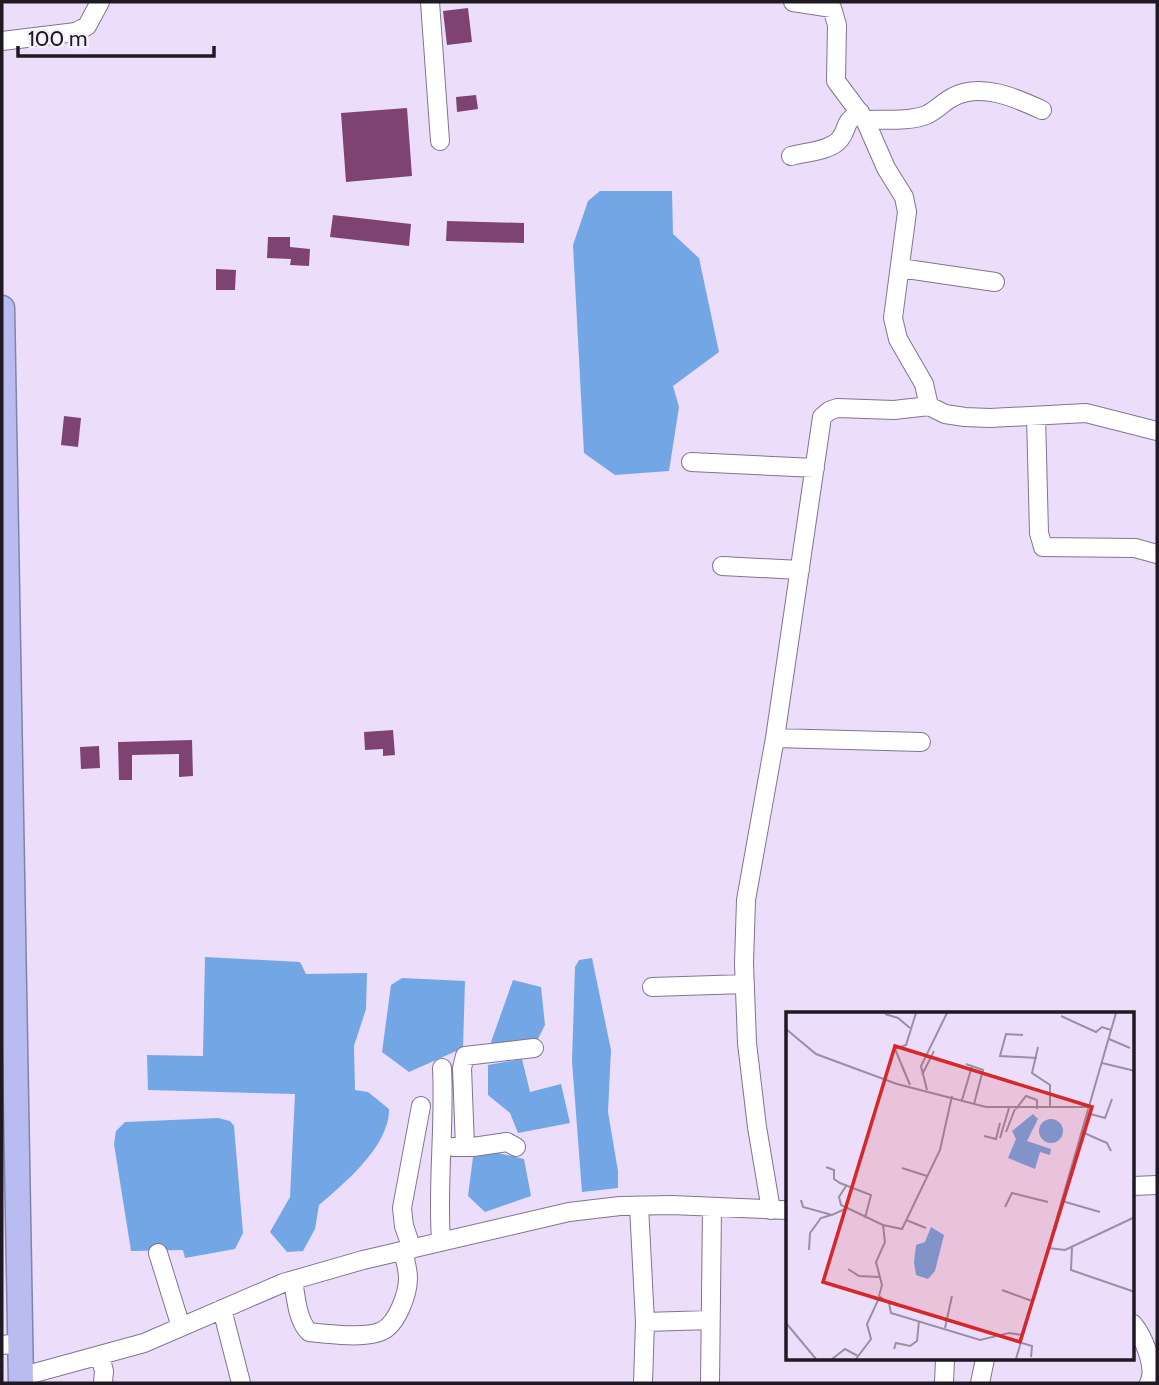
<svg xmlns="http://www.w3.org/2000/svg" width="1159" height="1385" font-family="Cabin,sans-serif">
<rect width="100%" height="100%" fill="#ecdefb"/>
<path fill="#73a6e5" d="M 600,191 L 672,191 L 673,234 L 699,258 L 719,352 L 673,386 L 679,407 L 669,471 L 615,475 L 584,453 L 573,245 L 588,201 Z
M 205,957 L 300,962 L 306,974 L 367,973 L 366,1009 L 354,1046 L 355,1090 L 368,1092 L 389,1109 C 390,1145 345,1183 319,1205 L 315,1229 L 303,1251 L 287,1252 L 270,1232 L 290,1197 L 295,1094 L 148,1090 L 147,1055 L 203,1056 Z
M 592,958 L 611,1050 L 608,1112 L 618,1171 L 618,1188 L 582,1192 L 572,1061 L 575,967 L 579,960 Z
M 402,978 L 465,981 L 463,1048 L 409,1072 L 382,1052 L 391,985 Z
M 513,980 L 541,987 L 545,1025 L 534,1047 L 498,1052 L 491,1042 Z
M 522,1059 L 530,1092 L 561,1084 L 570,1123 L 518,1133 L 510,1113 L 488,1095 L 488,1065 Z
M 218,1118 L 230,1121 L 234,1126 L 243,1233 L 235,1249 L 185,1258 L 183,1250 L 131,1251 L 114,1144 L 116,1131 L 125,1122 Z
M 489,1151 L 524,1159 L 531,1196 L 485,1212 L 468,1196 L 473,1157 Z"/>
<path fill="#7e4273" d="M 468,8 L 472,42 L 447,45 L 443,11 Z
M 476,95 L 478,109 L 457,112 L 456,97 Z
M 407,108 L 412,176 L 346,182 L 341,113 Z
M 333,215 L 411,224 L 409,246 L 330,237 Z
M 447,221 L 524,223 L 524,243 L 446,241 Z
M 268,237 L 290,237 L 290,247 L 310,249 L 309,266 L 290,265 L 291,259 L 267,258 Z
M 216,269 L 236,270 L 235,290 L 216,290 Z
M 64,416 L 81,418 L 78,447 L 61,445 Z
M 393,730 L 395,755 L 383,756 L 383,749 L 365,750 L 364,732 Z
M 192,740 L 193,776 L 179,777 L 179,754 L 132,755 L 132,780 L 119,780 L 118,742 Z
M 99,746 L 100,768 L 81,769 L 80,747 Z"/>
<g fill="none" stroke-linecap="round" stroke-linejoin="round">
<g stroke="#81748e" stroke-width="20">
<path id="minor" d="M 430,2 L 440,141
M 793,2 L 832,8 L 837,25 L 836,81 L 865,120 L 886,168 L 904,197 L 907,212 L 893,318 L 898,339 L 924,384 L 929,406 L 945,414 L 965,417 L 990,418 L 1086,413 L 1157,431
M 2,41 L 76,32 L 87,26 L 100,2
M 865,120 C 884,119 908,122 926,115 C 936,111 943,102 953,97 C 981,82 1016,98 1042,110
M 791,156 C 805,152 831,151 840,139 C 850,126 841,125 860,112
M 900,268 L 995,282
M 1036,416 L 1039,533 L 1043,547 L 1135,548 L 1157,554
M 691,462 L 815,468
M 722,566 L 800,570
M 775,738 L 921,742
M 652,987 L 745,984
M 453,1147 L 473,1147 L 507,1142 L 516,1147
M 465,1147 L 462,1068 L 465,1056 L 534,1048
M 1133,1186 L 1157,1185
M 639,1206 L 645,1322 L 643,1383
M 771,1210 L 757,1127 L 747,1043 L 744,963 L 746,900 L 775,738 L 822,417 L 829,411 L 837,408 L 894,410 L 929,406
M 441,1241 C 437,1184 445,1126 442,1068
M 412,1249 L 404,1226 L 402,1208 L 421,1106
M 158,1253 L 181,1327
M 293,1280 C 296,1297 297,1320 309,1332 C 327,1334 366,1339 382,1331 C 397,1324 408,1294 408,1278 C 408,1269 405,1260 403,1251
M 222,1309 L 241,1383
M 645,1322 L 710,1320
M 1133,1324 C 1143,1336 1157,1368 1149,1383
M 2,1345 L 20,1343
M 100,1356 L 104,1371 L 103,1383
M 20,1377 L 144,1343 L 283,1283 L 363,1260 L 569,1212 L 620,1206 L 672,1205 L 788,1210
M 710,1383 L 712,1209
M 944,1383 L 945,1359
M 980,1383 L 985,1359"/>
</g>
<g stroke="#8283a9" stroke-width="27">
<path id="highway" d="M 2,308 L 21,1383"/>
</g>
<use href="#minor" stroke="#fff" stroke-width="18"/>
<use href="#highway" stroke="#b8bcf1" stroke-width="24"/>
</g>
<g transform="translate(786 1012)">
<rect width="348" height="348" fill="#ecdefb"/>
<path d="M 247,102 L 252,107 L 241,129 L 265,137 L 264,143 L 254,140 L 249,157 L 222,146 L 230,127 L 226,119 ZM253 119a12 12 0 1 1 24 0a12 12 0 1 1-24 0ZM 145,215 L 158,223 L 149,259 L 142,267 L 130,263 L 128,250 L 130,233 L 139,230 Z" fill="#73a6e5"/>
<path fill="none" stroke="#9a8fa5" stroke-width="2" d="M 99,2 L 112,6 L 124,16M 275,4 L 310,20 L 316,15 L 325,18M 0,17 L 30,42 L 111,72 L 200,95 L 302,95M 237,23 L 220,22 L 214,44 L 251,46M 323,27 L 344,36M 252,35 L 246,61 L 264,73 L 264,96M 316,51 L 349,59M 180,52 L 197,58 L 188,92M 136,63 L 148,39M 124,73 L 109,37 L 120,33 L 130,1M 141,78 L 135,54 L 161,1M 176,88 L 186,54M 230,97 L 240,84 L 251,88 L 251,97M 301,101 L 319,106 L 326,87M 220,120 L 229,97M 296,120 L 321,131 L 325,139M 198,124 L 210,127 L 214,111M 214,126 L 223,96M 40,155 L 48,158 L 48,167 L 54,171 L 85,183 L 79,206M 116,156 L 141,164M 60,174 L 53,185 L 55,193 L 97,213 L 99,230 L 90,250 L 96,273 L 93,284 L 103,291 L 105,301 L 194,328 L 223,321 L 236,323M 15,188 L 17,195 L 46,203 L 59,197M 276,189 L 314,200M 219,195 L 226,181 L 262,190M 120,208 L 140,216M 97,213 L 116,217 L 154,138 L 166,84M 286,235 L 285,258 L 349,280M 262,236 L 279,238 L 349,205M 23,238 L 24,221 L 35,206 L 45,203M 62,257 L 73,264 L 93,265M 216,278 L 246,289M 0,311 L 30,347M 159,316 L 166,284M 236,331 L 246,334 L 245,345M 108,337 L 110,331 L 124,334 L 131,329 L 133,309M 46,347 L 59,337 L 72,344M 70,347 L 85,327 L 81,312 L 93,286M 230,347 L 330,1"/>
<path fill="#d62828" fill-opacity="0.15" stroke="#d62828" stroke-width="3.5" d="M 109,34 L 306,95 L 234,330 L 37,270 Z"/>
<rect width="348" height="348" fill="none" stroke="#1e1923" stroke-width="3.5"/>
</g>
<rect width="1159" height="1385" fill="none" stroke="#1e1923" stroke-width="7"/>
<path d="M18 46v10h196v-10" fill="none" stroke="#1e1923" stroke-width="3.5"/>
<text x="28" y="46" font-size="21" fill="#1e1923" stroke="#f5effb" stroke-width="5" paint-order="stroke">100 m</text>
</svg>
